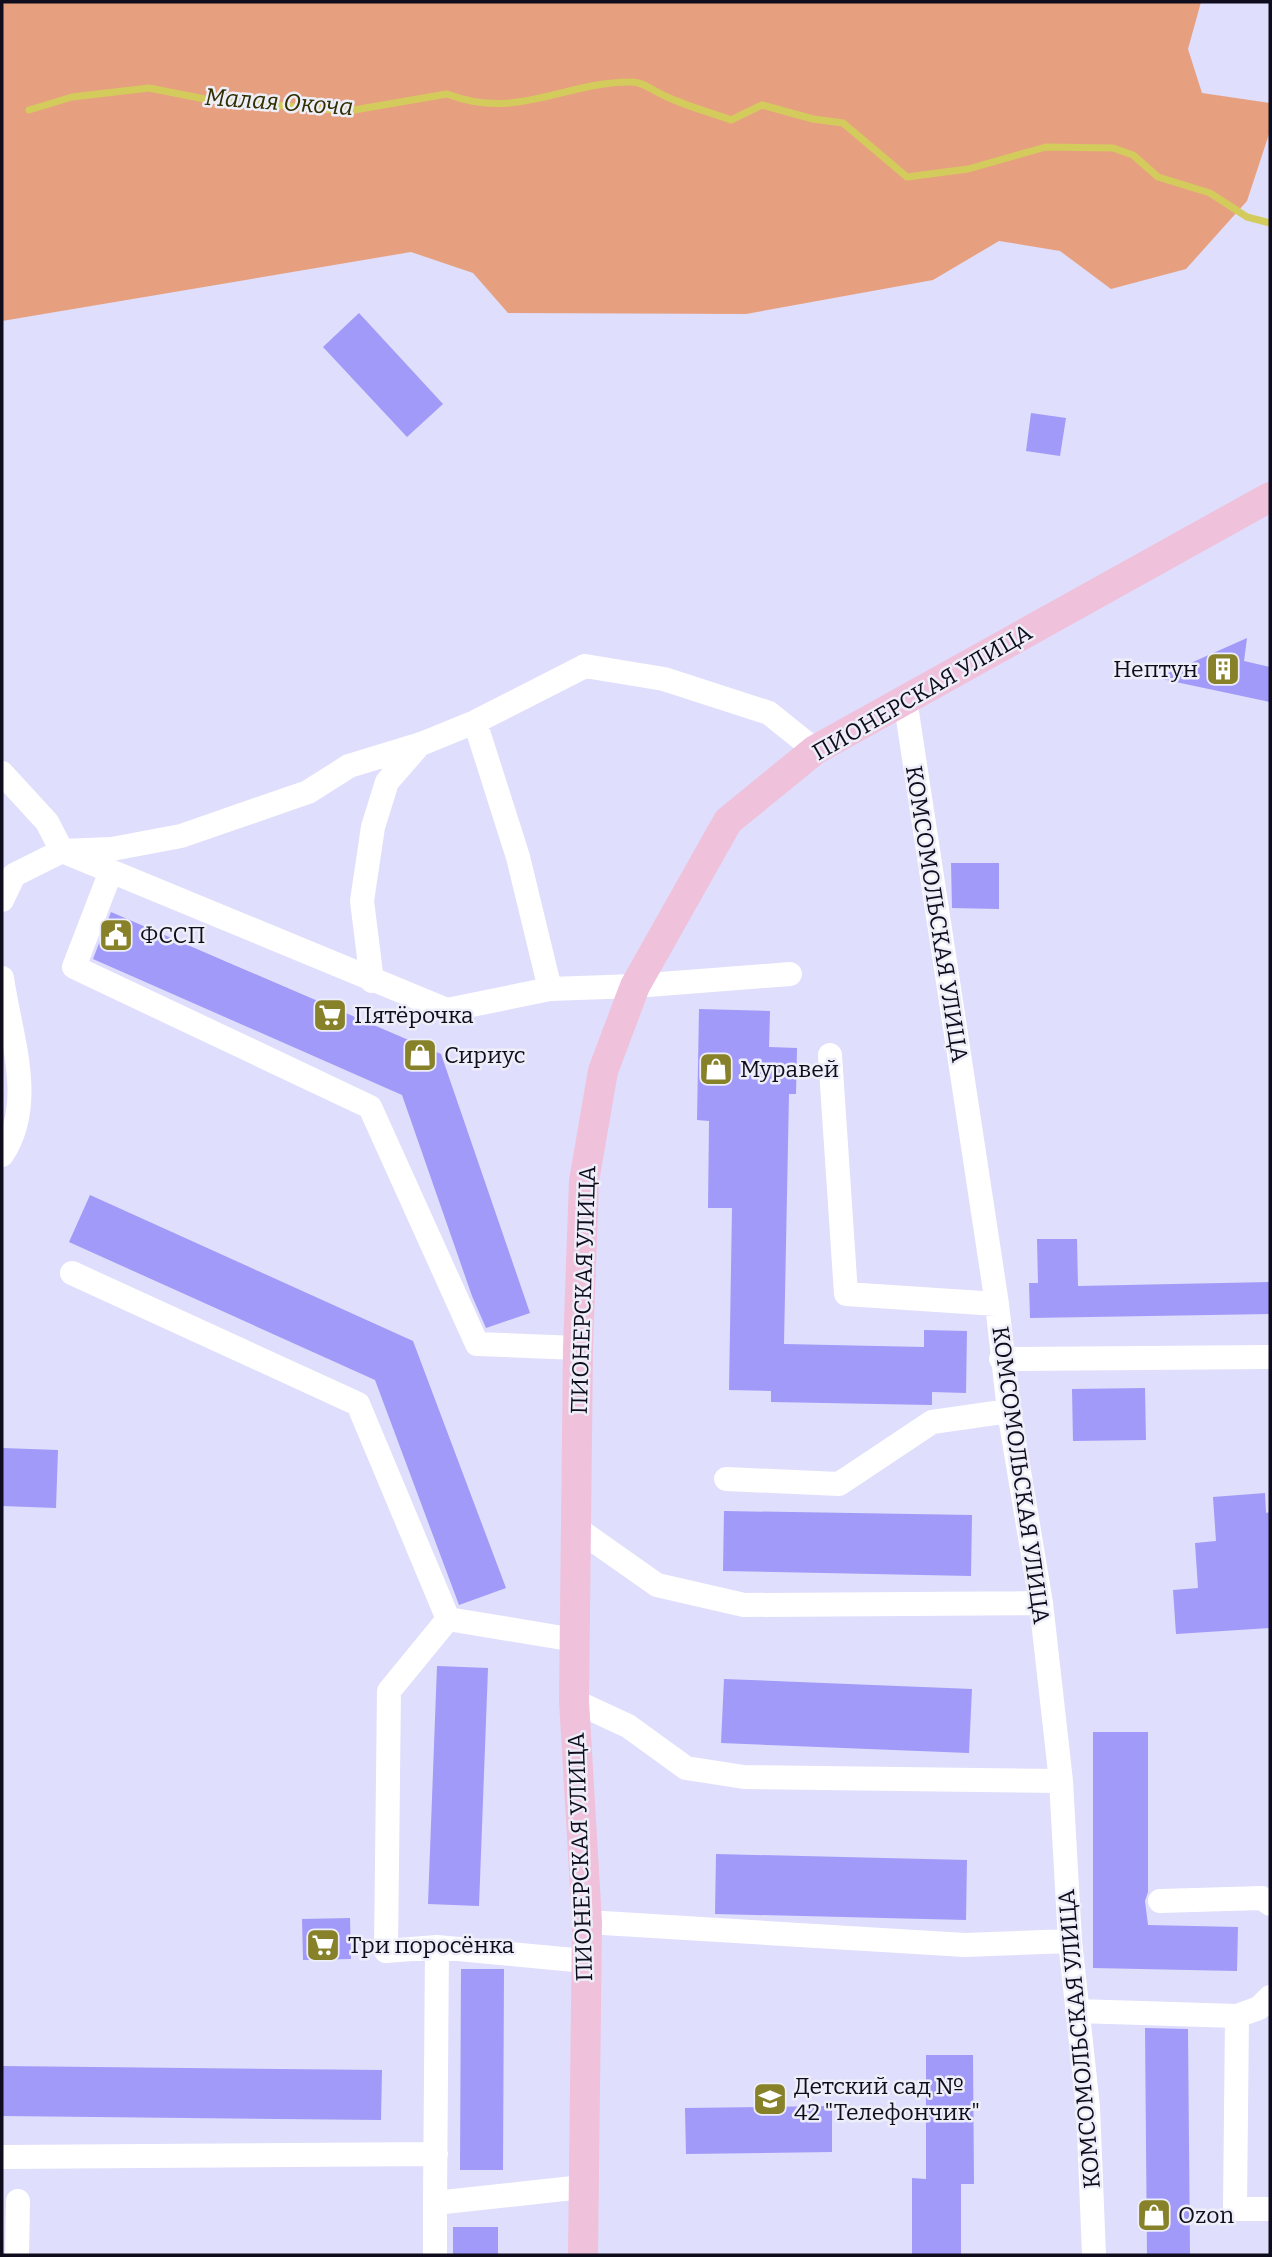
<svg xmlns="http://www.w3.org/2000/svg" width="1272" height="2257" font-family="Bitter,serif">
<rect width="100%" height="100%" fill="#dfdefc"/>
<path fill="#e7a07f" d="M 2,2 L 1201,2 L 1188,49 L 1202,93 L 1270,103 L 1270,131 L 1247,201 L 1186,269 L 1111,289 L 1060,251 L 999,241 L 933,280 L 746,314 L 508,313 L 473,273 L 411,252 L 2,321 Z"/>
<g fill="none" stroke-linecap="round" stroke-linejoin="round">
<path stroke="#d3cc5d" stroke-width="7" d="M 29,110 L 72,97 L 149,88 L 210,100 L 348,111 L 447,94 C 518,121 563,82 631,82 C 642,81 655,92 665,96 C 686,106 709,112 731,120 L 762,105 L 813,119 L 843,123 L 907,177 L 968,169 L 1046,147 L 1113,148 L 1133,155 L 1158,177 L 1210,193 L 1247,217 L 1270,223"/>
</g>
<path fill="#a19af8" d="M 359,313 L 443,404 L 407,437 L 323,347 Z
M 1031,413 L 1066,418 L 1060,456 L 1026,451 Z
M 1247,638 L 1244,661 L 1270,667 L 1270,702 L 1157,678 Z
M 951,863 L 999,863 L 999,909 L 952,908 Z
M 111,912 L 441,1054 L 530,1313 L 486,1328 L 472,1296 L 402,1095 L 93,959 Z
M 699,1009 L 770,1011 L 769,1047 L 797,1048 L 796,1094 L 789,1094 L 784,1344 L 924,1347 L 924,1330 L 967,1331 L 966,1393 L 932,1392 L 932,1405 L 771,1402 L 771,1391 L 729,1390 L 732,1208 L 708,1208 L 709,1121 L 697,1120 Z
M 90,1195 L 413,1341 L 506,1588 L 459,1605 L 375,1380 L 69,1242 Z
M 1037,1239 L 1077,1239 L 1078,1286 L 1270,1282 L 1270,1314 L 1030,1318 L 1029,1283 L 1038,1283 Z
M 1145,1388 L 1146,1440 L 1073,1441 L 1072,1389 Z
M 2,1448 L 58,1450 L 56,1508 L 2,1506 Z
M 1265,1493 L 1266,1513 L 1270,1512 L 1270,1628 L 1176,1634 L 1173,1590 L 1198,1588 L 1195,1543 L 1216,1541 L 1213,1497 Z
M 724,1511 L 972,1515 L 971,1576 L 723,1571 Z
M 437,1666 L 488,1668 L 479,1906 L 428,1904 Z
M 724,1679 L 972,1689 L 969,1753 L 721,1743 Z
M 1093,1732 L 1148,1732 L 1148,1892 L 1145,1901 L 1148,1925 L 1238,1927 L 1237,1971 L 1093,1968 Z
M 716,1854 L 967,1860 L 966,1920 L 715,1914 Z
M 350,1918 L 351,1959 L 303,1960 L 302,1919 Z
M 461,1969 L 504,1969 L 503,2170 L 460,2170 Z
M 1145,2028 L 1188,2029 L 1190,2255 L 1147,2255 Z
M 926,2055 L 973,2055 L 974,2184 L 961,2184 L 961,2255 L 912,2255 L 912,2178 L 926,2179 Z
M 2,2066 L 382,2070 L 381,2120 L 2,2116 Z
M 832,2106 L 832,2152 L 686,2154 L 685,2108 Z
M 453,2227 L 498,2227 L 498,2255 L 453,2255 Z"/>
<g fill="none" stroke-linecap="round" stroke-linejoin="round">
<path stroke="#fff" stroke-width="24" d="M 905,699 L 997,1304 L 1009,1411 L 1041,1603 L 1061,1781 L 1070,1941 L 1088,2107 L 1094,2255
M 475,722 L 518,857 L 550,989
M 2,773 L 47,822 L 62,851 L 112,849 L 181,836 L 308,792 L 349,766 L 421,744 L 475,722 L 585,666 L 664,679 L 769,713 L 815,750
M 111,871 L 74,967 L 370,1107 L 477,1344 L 578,1348
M 2,900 L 14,875 L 62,851 L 447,1010 L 550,989 L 635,986 L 790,974
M 2,978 C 10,1036 37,1102 2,1155
M 372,981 L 362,901 L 373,827 L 387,782 L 420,744
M 830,1055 L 846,1294 L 997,1304
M 72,1273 L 358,1404 L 448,1619 L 575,1640
M 1001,1359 L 1270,1357
M 726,1479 L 839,1484 L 932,1422 L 1009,1411
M 576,1528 L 657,1585 L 744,1605 L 1041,1603
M 448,1619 L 389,1691 L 386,1951 L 437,1947 L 585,1961
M 574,1701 L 628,1726 L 686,1768 L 744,1777 L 1061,1781
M 1160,1901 L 1262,1898 L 1270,1904
M 587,1922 L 965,1945 L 1070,1941
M 437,1947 L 435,2203 L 582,2187
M 1077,2011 L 1237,2016 L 1259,2008 L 1270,1997
M 1237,2016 L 1235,2209 L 1270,2209
M 2,2157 L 436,2154
M 17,2255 L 18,2201
M 435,2255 L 435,2203"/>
<path stroke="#f0c1db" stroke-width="30" d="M 583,2255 L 587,1922 L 574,1701 L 578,1348 L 584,1181 L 603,1071 L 635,986 L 728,821 L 815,750 L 1270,497"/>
</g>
<defs>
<g id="building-square" transform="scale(1.75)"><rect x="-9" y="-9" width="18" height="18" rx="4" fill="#878129" stroke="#eeeef8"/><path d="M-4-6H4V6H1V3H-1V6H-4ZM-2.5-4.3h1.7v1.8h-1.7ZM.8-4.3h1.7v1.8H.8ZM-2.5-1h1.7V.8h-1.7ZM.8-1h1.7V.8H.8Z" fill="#fff"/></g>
<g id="civic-square" transform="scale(1.75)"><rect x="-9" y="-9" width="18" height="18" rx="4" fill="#878129" stroke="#eeeef8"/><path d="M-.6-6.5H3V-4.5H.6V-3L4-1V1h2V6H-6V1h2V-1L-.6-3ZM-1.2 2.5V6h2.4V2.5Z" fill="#fff"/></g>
<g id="supermarket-square" transform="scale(1.75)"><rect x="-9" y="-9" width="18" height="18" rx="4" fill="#878129" stroke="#eeeef8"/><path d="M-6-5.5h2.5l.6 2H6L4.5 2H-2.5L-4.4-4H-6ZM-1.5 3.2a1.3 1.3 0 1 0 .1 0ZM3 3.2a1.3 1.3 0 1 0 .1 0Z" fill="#fff"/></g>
<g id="shop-square" transform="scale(1.75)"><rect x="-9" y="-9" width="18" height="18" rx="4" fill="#878129" stroke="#eeeef8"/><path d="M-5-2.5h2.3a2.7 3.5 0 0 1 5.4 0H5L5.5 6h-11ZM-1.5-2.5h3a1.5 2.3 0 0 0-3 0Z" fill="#fff"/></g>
<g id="school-square" transform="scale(1.75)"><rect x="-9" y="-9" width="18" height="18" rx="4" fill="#878129" stroke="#eeeef8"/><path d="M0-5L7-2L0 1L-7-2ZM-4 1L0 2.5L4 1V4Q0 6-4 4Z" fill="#fff"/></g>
</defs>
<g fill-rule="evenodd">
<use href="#building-square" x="1223" y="669"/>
<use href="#civic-square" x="116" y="935"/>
<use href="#supermarket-square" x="330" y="1015"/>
<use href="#shop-square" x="420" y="1055"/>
<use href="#shop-square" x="716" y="1069"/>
<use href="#supermarket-square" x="323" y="1945"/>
<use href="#school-square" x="770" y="2099"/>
<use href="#shop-square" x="1154" y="2215"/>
</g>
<g text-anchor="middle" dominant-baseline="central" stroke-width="5" stroke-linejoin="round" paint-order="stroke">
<g font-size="23" fill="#0e0c1d" stroke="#eeeef8" text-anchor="start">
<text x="1198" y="669" text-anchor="end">Нептун</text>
<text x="140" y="935">ФССП</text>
<text x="354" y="1015">Пятёрочка</text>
<text x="444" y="1055">Сириус</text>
<text x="740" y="1069">Муравей</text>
<text x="348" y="1945">Три поросёнка</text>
<text x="794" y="2086">Детский сад №<tspan x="794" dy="26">42 "Телефончик"</tspan></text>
<text x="1178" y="2215">Ozon</text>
</g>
<g font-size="23" fill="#0e0c1d" stroke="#eeeef8">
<text transform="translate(922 692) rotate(-30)">ПИОНЕРСКАЯ УЛИЦА</text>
<text transform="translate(937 914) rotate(81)">КОМСОМОЛЬСКАЯ УЛИЦА</text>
<text transform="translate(583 1290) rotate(-88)">ПИОНЕРСКАЯ УЛИЦА</text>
<text transform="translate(1021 1475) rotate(82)">КОМСОМОЛЬСКАЯ УЛИЦА</text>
<text transform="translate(580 1857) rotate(-92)">ПИОНЕРСКАЯ УЛИЦА</text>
<text transform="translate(1079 2039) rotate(-95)">КОМСОМОЛЬСКАЯ УЛИЦА</text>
</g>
<g font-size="24" font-style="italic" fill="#312e00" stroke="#eeeef8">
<text transform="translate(279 102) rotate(4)">Малая Окоча</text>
</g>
</g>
<rect width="1272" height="2257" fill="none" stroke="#0e0c1d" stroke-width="7"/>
</svg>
